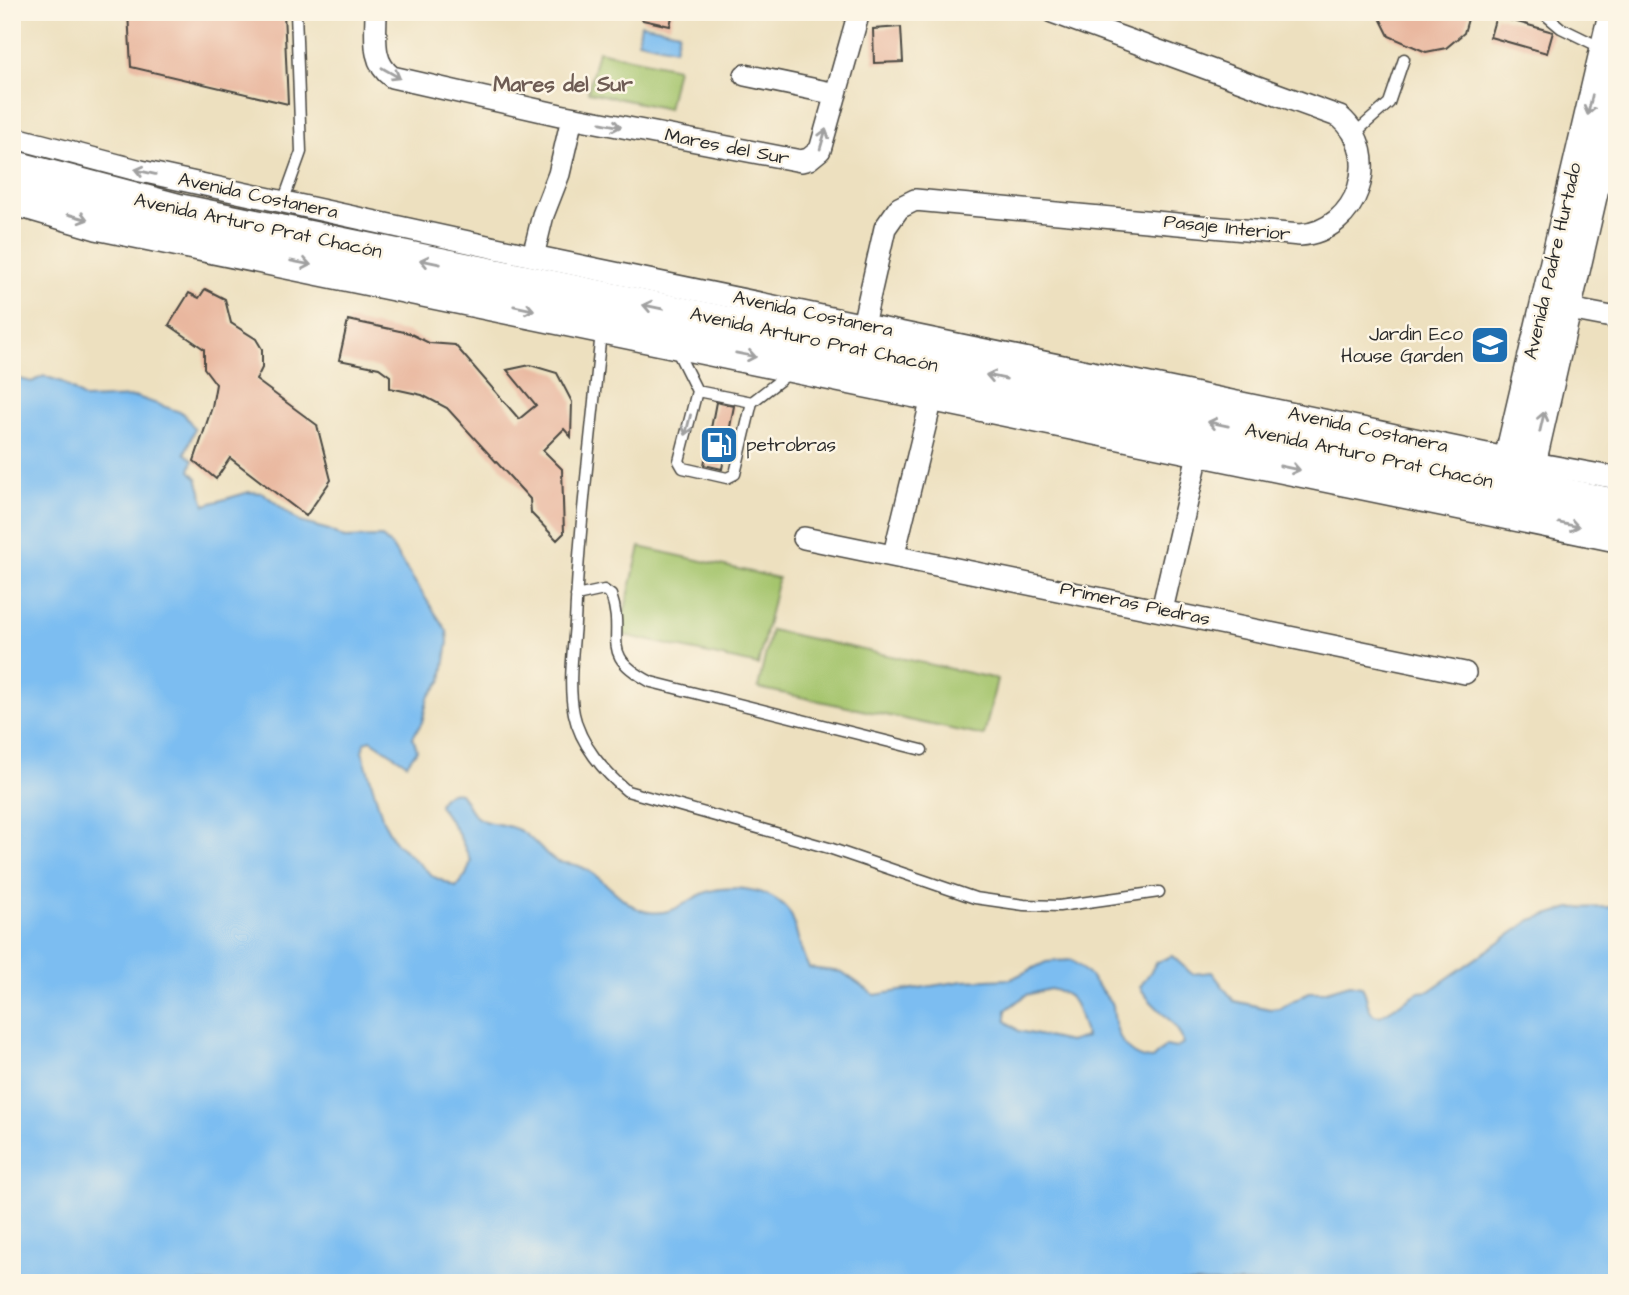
<svg xmlns="http://www.w3.org/2000/svg" width="1629" height="1295" font-family="'Architects Daughter',sans-serif">
<rect width="100%" height="100%" fill="#fcf5e5"/>
<filter id="ink" filterUnits="userSpaceOnUse"><feTurbulence type="fractalNoise" baseFrequency=".0143" numOctaves="2"/><feDisplacementMap in="SourceGraphic" scale="14" xChannelSelector="R" yChannelSelector="G"/><feConvolveMatrix kernelMatrix="1 2 1 2 8 2 1 2 1" color-interpolation-filters="sRGB"/></filter>
<filter id="wash" filterUnits="userSpaceOnUse"><feTurbulence type="fractalNoise" baseFrequency=".00686" numOctaves="4" result="noise"/><feDisplacementMap in="SourceGraphic" scale="28" xChannelSelector="R" yChannelSelector="G"/><feGaussianBlur stdDeviation="1.57" result="paint"/><feColorMatrix in="noise" values="0 0 0 0 0 0 0 0 0 0 0 0 0 0 0 0 0 1.4 0 .05"/><feComposite in="paint" operator="in"/></filter>
<g filter="url(#wash)">
<rect width="100%" height="100%" fill="#ede0bf"/>
<path fill="#a5c56d" stroke="#68784c" stroke-width="2" d="M 598,51 L 677,68 L 668,109 L 588,92 Z
M 640,547 L 778,578 L 758,665 L 619,634 Z
M 771,630 L 997,679 L 984,736 L 758,688 Z"/>
<path fill="#7bbdf1" stroke="#53748e" stroke-width="2" fill-rule="evenodd" d="M 641,24 L 679,32 L 675,49 L 638,41 Z
M 44,376 L 62,382 L 85,399 L 137,397 L 183,413 L 195,429 L 185,453 L 193,460 L 190,471 L 197,478 L 205,505 L 249,492 L 263,493 L 300,522 L 329,530 L 344,538 L 382,537 L 392,547 L 447,631 L 448,642 L 442,680 L 428,698 L 422,722 L 413,737 L 417,750 L 407,764 L 371,740 L 365,742 L 362,751 L 383,820 L 395,842 L 434,877 L 456,887 L 466,875 L 471,861 L 458,833 L 439,805 C 441,795 451,791 460,793 C 467,801 469,812 478,818 C 489,826 507,822 522,832 C 534,839 542,852 554,860 C 560,864 571,863 579,866 C 603,875 626,910 649,912 C 671,915 681,905 698,896 C 725,881 785,887 794,923 C 798,939 801,953 809,968 L 842,972 L 875,995 L 963,981 L 1011,979 L 1046,962 L 1071,960 C 1090,973 1099,988 1113,1005 C 1114,1029 1122,1058 1152,1059 L 1166,1046 L 1176,1048 L 1183,1043 C 1179,1021 1150,1007 1140,987 L 1157,962 L 1172,956 L 1192,974 L 1212,972 L 1234,1001 L 1270,1009 L 1280,1008 L 1309,992 L 1323,992 L 1350,984 L 1361,986 C 1369,995 1364,1005 1374,1015 L 1380,1016 L 1419,992 L 1429,991 L 1531,920 L 1570,908 L 1617,907 L 1617,1283 L 12,1283 L 12,377 L 32,382 ZM 1050,989 C 1080,994 1077,1012 1086,1037 L 1069,1042 L 1019,1031 L 1006,1021 L 1006,1010 L 1026,995 Z"/>
<g id="blocks">
<path fill="#e9b79f" d="M 128,12 L 284,12 L 288,104 L 131,67 Z
M 638,12 L 673,12 L 670,26 L 643,20 Z
M 1377,12 L 1470,12 L 1464,33 L 1446,48 L 1426,52 L 1389,36 Z
M 1496,16 L 1553,32 L 1547,53 L 1490,37 Z
M 901,27 L 903,62 L 874,63 L 873,29 Z
M 205,289 L 225,299 L 231,323 L 256,339 L 262,349 L 262,368 L 256,380 L 317,425 L 331,480 L 306,516 L 230,458 L 216,479 L 194,461 L 212,407 L 216,384 L 204,368 L 204,349 L 169,325 L 189,293 L 199,298 Z
M 348,320 L 409,333 L 429,343 L 455,345 L 519,419 L 536,405 L 507,370 L 530,365 L 557,373 L 572,402 L 571,437 L 564,429 L 543,450 L 562,469 L 564,533 L 557,540 L 531,513 L 530,499 L 447,408 L 422,395 L 390,388 L 390,376 L 379,368 L 339,360 Z
M 716,402 L 734,406 L 722,469 L 704,465 Z"/>
</g>
</g>
<g filter="url(#ink)">
<use href="#blocks" fill-opacity="0" stroke="#484641" stroke-width="2"/>
<g fill="none" stroke-linecap="round" stroke-linejoin="round">
<g stroke="#484641" stroke-width="13">
<path id="service" d="M 1542,12 L 1561,28 L 1602,48
M 1355,133 L 1389,103 L 1404,59
M 283,202 L 301,152 L 296,12
M 601,331 C 592,428 579,526 575,623 C 573,652 568,685 574,714 C 580,744 604,772 627,791 L 829,848 L 975,898 L 1024,905 L 1059,906 L 1159,892
M 676,349 L 697,391 L 679,461 L 683,468 L 727,478 L 735,474 L 752,402 L 788,374
M 697,391 L 752,402
M 576,596 L 604,590 L 611,595 C 627,640 596,653 651,682 L 922,750"/>
</g>
<g stroke="#484641" stroke-width="24">
<path id="minor" d="M 376,12 C 376,37 371,62 392,77 L 560,115 L 801,161 L 809,159 L 820,150 L 859,12
M 745,75 L 836,94
M 12,137 L 141,171 L 533,256 L 1506,458 L 1617,478
M 1583,174 L 1617,181
M 533,256 L 543,215 L 559,174 L 572,118
M 1553,306 L 1617,318
M 863,325 L 885,228 L 899,208 L 915,200 L 1300,235 C 1358,231 1384,155 1340,117 L 1052,12
M 804,538 L 1465,673
M 894,554 L 933,394
M 1162,610 L 1199,450"/>
</g>
<g stroke="#484641" stroke-width="29">
<path id="tertiary" d="M 1498,499 L 1612,12
M 1523,505 L 1617,94"/>
</g>
<g stroke="#484641" stroke-width="36">
<path id="primary" d="M 12,167 L 180,211 L 1617,506
M 12,198 L 97,223 L 1617,535"/>
</g>
<use href="#service" stroke="#fff" stroke-width="10"/>
<use href="#minor" stroke="#fff" stroke-width="21"/>
<use href="#tertiary" stroke="#fff" stroke-width="26"/>
<use href="#primary" stroke="#fff" stroke-width="33"/>
</g>
<defs><path id="oneway-shaft" d="M-6 0H5M1.5-3L5.5 0L1.5 3" fill="none" stroke-width="1.6" stroke-linecap="round" stroke-linejoin="round" transform="scale(1.75)"/></defs>
<g stroke="#a0a0a0">
<use href="#oneway-shaft" transform="translate(391 73) rotate(30)"/>
<use href="#oneway-shaft" transform="translate(1590 105) rotate(103)"/>
<use href="#oneway-shaft" transform="translate(611 125) rotate(11)"/>
<use href="#oneway-shaft" transform="translate(823 139) rotate(-74)"/>
<use href="#oneway-shaft" transform="translate(145 172) rotate(-167)"/>
<use href="#oneway-shaft" transform="translate(78 217) rotate(16)"/>
<use href="#oneway-shaft" transform="translate(430 262) rotate(-168)"/>
<use href="#oneway-shaft" transform="translate(301 263) rotate(11)"/>
<use href="#oneway-shaft" transform="translate(653 307) rotate(-168)"/>
<use href="#oneway-shaft" transform="translate(524 308) rotate(12)"/>
<use href="#oneway-shaft" transform="translate(746 355) rotate(11)"/>
<use href="#oneway-shaft" transform="translate(996 377) rotate(-168)"/>
<use href="#oneway-shaft" transform="translate(1542 422) rotate(-77)"/>
<use href="#oneway-shaft" transform="translate(1218 424) rotate(-168)"/>
<use href="#oneway-shaft" transform="translate(688 425) rotate(104)"/>
<use href="#oneway-shaft" transform="translate(1290 468) rotate(12)"/>
<use href="#oneway-shaft" transform="translate(1569 525) rotate(11)"/>
</g>
</g>
<defs>
<g id="school-square" transform="scale(2.0125)"><rect x="-9" y="-9" width="18" height="18" rx="4" fill="#1f6fb2" stroke="#fcf5e5"/><path d="M0-5L7-2L0 1L-7-2ZM-4 1L0 2.5L4 1V4Q0 6-4 4Z" fill="#fff"/></g>
<g id="fuel-square" transform="scale(2.0125)"><rect x="-9" y="-9" width="18" height="18" rx="4" fill="#1f6fb2" stroke="#fcf5e5"/><path d="M-5.5-6h7V0h2V4h1.3V-2.5L3-4.5l.8-.8L6-3V5H2.5V1h-1V6h-7ZM-4.2-4.7v3.2H.2V-4.7Z" fill="#fff"/></g>
</defs>
<g fill-rule="evenodd">
<use href="#school-square" x="1490" y="345"/>
<use href="#fuel-square" x="719" y="445"/>
</g>
<g text-anchor="middle" dominant-baseline="central" stroke-width="5" stroke-linejoin="round" paint-order="stroke">
<g font-size="19" fill="#2b2b2b" stroke="#fcf5e5">
<text transform="translate(727 147) rotate(11)">Mares del Sur</text>
<text transform="translate(258 196) rotate(12)">Avenida Costanera</text>
<text transform="translate(258 226) rotate(12)">Avenida Arturo Prat Chacón</text>
<text transform="translate(1227 228) rotate(6)">Pasaje Interior</text>
<text transform="translate(1553 261) rotate(-77)">Avenida Padre Hurtado</text>
<text transform="translate(813 314) rotate(12)">Avenida Costanera</text>
<text transform="translate(814 340) rotate(12)">Avenida Arturo Prat Chacón</text>
<text transform="translate(1368 430) rotate(12)">Avenida Costanera</text>
<text transform="translate(1369 456) rotate(12)">Avenida Arturo Prat Chacón</text>
<text transform="translate(1135 604) rotate(12)">Primeras Piedras</text>
</g>
<g font-size="19" fill="#2b2b2b" stroke="#fcf5e5" text-anchor="end">
<text x="1463" y="334">Jardin Eco<tspan x="1463" dy="22">House Garden</tspan></text>
<text x="746" y="445" text-anchor="start">petrobras</text>
</g>
<g font-size="21" font-weight="bold" fill="#6e5c54" stroke="#fcf5e5">
<text x="563" y="84">Mares del Sur</text>
</g>
</g>
<rect width="1629" height="1295" fill="none" stroke="#fcf5e5" stroke-width="42"/>
</svg>
